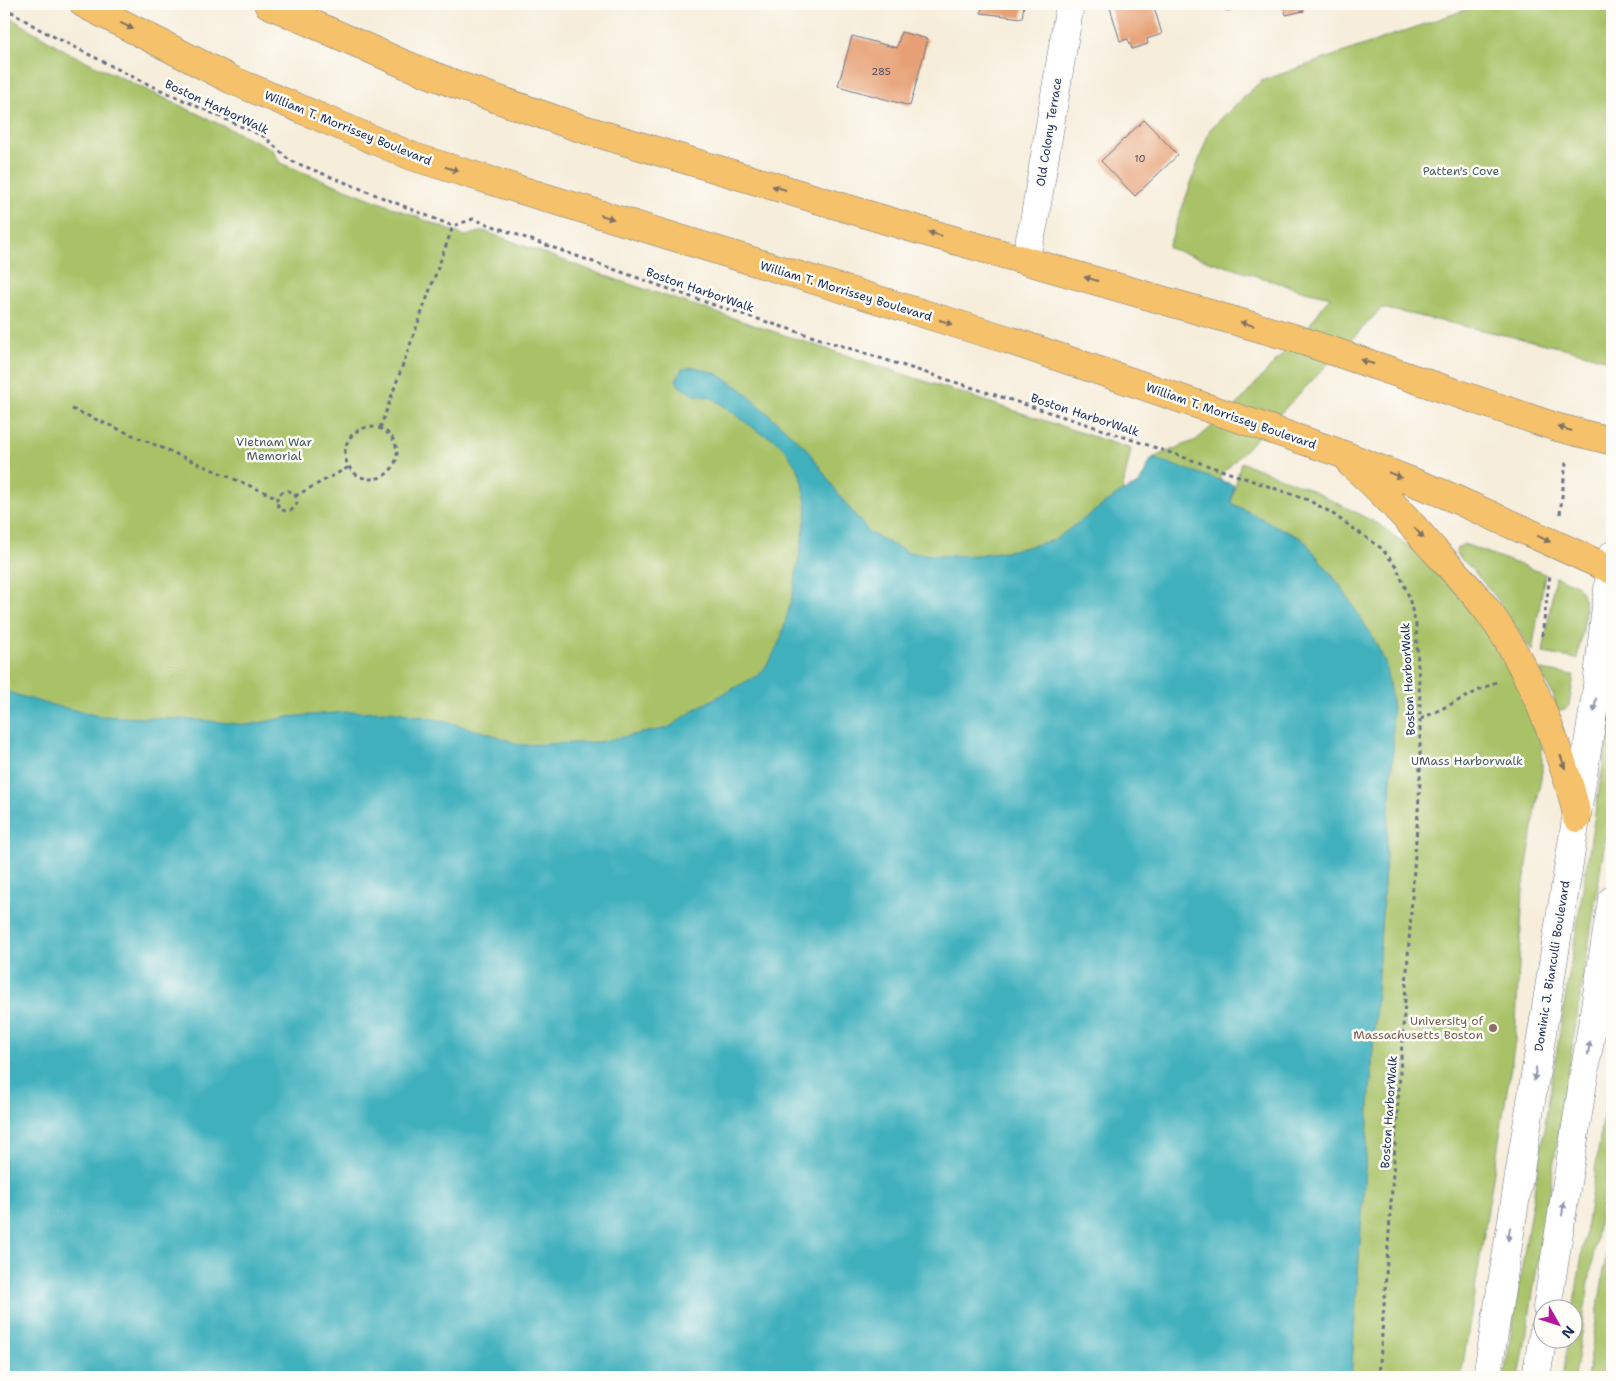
<svg xmlns="http://www.w3.org/2000/svg" width="1616" height="1381" font-family="'Shantell Sans',sans-serif">
<rect width="100%" height="100%" fill="#fdfcf7"/>
<filter id="ink" filterUnits="userSpaceOnUse"><feTurbulence type="fractalNoise" baseFrequency=".02" numOctaves="2"/><feDisplacementMap in="SourceGraphic" scale="10" xChannelSelector="R" yChannelSelector="G"/><feConvolveMatrix kernelMatrix="1 2 1 2 8 2 1 2 1" color-interpolation-filters="sRGB"/></filter>
<filter id="wash" filterUnits="userSpaceOnUse"><feTurbulence type="fractalNoise" baseFrequency=".0096" numOctaves="4" result="noise"/><feDisplacementMap in="SourceGraphic" scale="20" xChannelSelector="R" yChannelSelector="G"/><feGaussianBlur stdDeviation="1.12" result="paint"/><feColorMatrix in="noise" values="0 0 0 0 0 0 0 0 0 0 0 0 0 0 0 0 0 1.4 0 .05"/><feComposite in="paint" operator="in"/></filter>
<g filter="url(#wash)">
<rect width="100%" height="100%" fill="#f6edda"/>
<path fill="#a9c268" stroke="#627863" d="M 1482,4 L 1612,4 L 1612,361 L 1568,349 L 1382,308 L 1222,474 L 1213,497 L 4,1377 L 4,14 L 71,54 L 272,149 L 280,163 L 465,236 L 484,231 L 617,280 L 1131,449 L 1122,492 L 1139,484 L 1152,458 L 1196,440 L 1236,406 L 1266,372 L 1307,328 L 1330,297 L 1301,290 L 1168,248 L 1210,129 L 1261,81 Z
M 1241,462 L 1305,487 L 1353,511 L 1380,525 L 1428,562 L 1472,609 L 1521,689 L 1542,746 L 1542,771 L 1523,890 L 1515,1041 L 1461,1377 L 1351,1377 L 1393,748 L 1392,702 L 1385,662 L 1373,638 L 1341,587 L 1304,540 L 1231,503 Z
M 1464,544 L 1545,574 L 1532,651 L 1495,596 L 1471,568 L 1456,554 L 1457,548 Z
M 1555,577 C 1562,579 1572,582 1577,586 C 1593,600 1580,641 1577,659 L 1543,653 Z
M 1540,670 L 1574,675 L 1569,706 L 1566,709 L 1560,710 L 1556,708 L 1554,697 Z
M 1612,709 L 1612,797 L 1522,1362 L 1519,1377 L 1504,1377 Z
M 1612,1062 L 1612,1138 L 1574,1377 L 1562,1377 L 1568,1339 L 1574,1338 L 1573,1308 L 1576,1292 Z
M 1612,1217 L 1612,1377 L 1587,1377 L 1589,1367 Z"/>
<path fill="#41b0bd" stroke="#2e708e" d="M 695,367 L 718,374 L 741,389 L 807,449 L 842,499 L 870,533 L 907,552 L 941,556 L 978,555 L 1019,549 L 1054,540 L 1121,492 L 1139,484 L 1152,458 L 1234,485 L 1231,503 L 1304,540 L 1341,587 L 1373,638 L 1385,662 L 1392,702 L 1393,748 L 1351,1377 L 4,1377 L 4,691 L 44,703 L 100,716 L 200,720 L 248,725 L 288,717 L 346,712 L 391,711 L 440,720 L 491,734 L 521,745 L 597,742 L 668,728 L 697,708 L 760,674 L 771,659 L 781,638 L 793,593 L 807,511 L 803,482 L 798,470 L 786,451 L 774,439 L 759,432 L 718,402 L 710,397 L 694,395 L 679,386 L 676,380 L 682,369 Z"/>
<g id="blocks">
<path fill="#e7a075" d="M 982,4 L 1024,4 L 1022,18 L 981,13 Z
M 1109,4 L 1153,4 L 1162,34 L 1147,39 L 1148,44 L 1132,49 L 1128,39 L 1120,41 Z
M 1225,4 L 1249,4 L 1227,11 Z
M 1283,4 L 1303,4 L 1304,11 L 1286,15 Z
M 901,32 L 928,39 L 910,106 L 838,86 L 852,36 L 897,48 Z
M 1144,120 L 1178,155 L 1135,196 L 1101,161 Z"/>
</g>
</g>
<g filter="url(#ink)">
<use href="#blocks" fill-opacity="0" stroke="#687289" stroke-width="1"/>
<g fill="none" stroke-linecap="round" stroke-linejoin="round">
<g stroke="#687289" stroke-width="29">
<path id="minor" d="M 1025,260 L 1034,222 L 1070,4
M 1547,1308 L 1612,900
M 1487,1377 L 1596,694 L 1612,555
M 1536,1377 L 1544,1330"/>
</g>
<g stroke="#687289" stroke-width="29">
<path id="major" d="M 84,4 L 232,80 L 414,157 L 1009,340 L 1334,451 L 1444,494 L 1612,570
M 268,4 L 404,64 L 460,86 L 577,127 L 912,228 L 1294,338 L 1556,427 L 1612,441
M 1351,464 C 1378,487 1402,513 1425,540 C 1447,564 1471,588 1490,614 C 1522,658 1544,709 1561,760 C 1568,780 1574,798 1577,818"/>
</g>
<path stroke="#687289" stroke-width="3" stroke-dasharray="4 4" stroke-linecap="butt" d="M 4,7 L 39,29 L 141,81 L 265,137 L 289,160 L 453,226 L 473,219 L 711,304 L 1089,425 L 1259,483 L 1308,500 L 1330,512 L 1381,548 L 1396,566 L 1408,594 L 1416,625 L 1417,645 L 1420,704 L 1420,782 L 1379,1377
M 72,409 L 278,498
M345 453a26 26 0 1 1 52 0a26 26 0 1 1-52 0Z
M 380,428 L 453,226
M277 501a10 10 0 1 1 20 0a10 10 0 1 1-20 0Z
M 295,496 L 349,467
M 1560,514 L 1566,462
M 1542,636 L 1550,575
M 1421,719 L 1496,682"/>
<use href="#minor" stroke="#fff" stroke-width="28"/>
<use href="#major" stroke="#f5c16b" stroke-width="28"/>
</g>
<defs><path id="oneway-solid" d="M-6-.8H1V-3.2L6.5 0L1 3.2V.8H-6Z" transform="scale(1.25)"/></defs>
<g fill="#7d7164">
<use href="#oneway-solid" transform="translate(127 26) rotate(27)"/>
<use href="#oneway-solid" transform="translate(452 169) rotate(17)"/>
<use href="#oneway-solid" transform="translate(779 188) rotate(-164)"/>
<use href="#oneway-solid" transform="translate(607 217) rotate(17)"/>
<use href="#oneway-solid" transform="translate(935 234) rotate(-164)"/>
<use href="#oneway-solid" transform="translate(1091 279) rotate(-164)"/>
<use href="#oneway-solid" transform="translate(946 322) rotate(17)"/>
<use href="#oneway-solid" transform="translate(1247 324) rotate(-164)"/>
<use href="#oneway-solid" transform="translate(1367 362) rotate(-162)"/>
<use href="#oneway-solid" transform="translate(1565 429) rotate(-164)"/>
<use href="#oneway-solid" transform="translate(1395 475) rotate(22)"/>
<use href="#oneway-solid" transform="translate(1419 533) rotate(48)"/>
<use href="#oneway-solid" transform="translate(1544 539) rotate(26)"/>
<use href="#oneway-solid" transform="translate(1563 762) rotate(70)"/>
</g>
<g fill="#8d97ae">
<use href="#oneway-solid" transform="translate(1595 705) rotate(99)"/>
<use href="#oneway-solid" transform="translate(1589 1048) rotate(-81)"/>
<use href="#oneway-solid" transform="translate(1535 1074) rotate(100)"/>
<use href="#oneway-solid" transform="translate(1563 1209) rotate(-81)"/>
<use href="#oneway-solid" transform="translate(1509 1234) rotate(99)"/>
</g>
</g>
<circle fill="#8d6e63" stroke="#fdfcf7" stroke-width="2" cx="1493" cy="1028" r="5"/>
<g text-anchor="middle" dominant-baseline="central" stroke-width="5" stroke-linejoin="round" paint-order="stroke">
<g font-size="10" fill="#4e4b64">
<text x="881" y="71">285</text>
<text x="1140" y="158">10</text>
</g>
<g font-size="12" fill="#1b2f5e" stroke="#fdfcf7">
<text transform="translate(217 107) rotate(25)">Boston HarborWalk</text>
<text transform="translate(348 128) rotate(22)">William T. Morrissey Boulevard</text>
<text transform="translate(1049 132) rotate(-81)">Old Colony Terrace</text>
<text transform="translate(700 290) rotate(19)">Boston HarborWalk</text>
<text transform="translate(846 291) rotate(17)">William T. Morrissey Boulevard</text>
<text transform="translate(1085 415) rotate(18)">Boston HarborWalk</text>
<text transform="translate(1231 416) rotate(19)">William T. Morrissey Boulevard</text>
<text transform="translate(1408 679) rotate(-93)">Boston HarborWalk</text>
<text transform="translate(1552 966) rotate(-81)">Dominic J. Bianculli Boulevard</text>
<text transform="translate(1389 1112) rotate(-86)">Boston HarborWalk</text>
</g>
<g font-size="12" fill="#465b61" stroke="#fdfcf7">
<text x="1461" y="171">Patten's Cove</text>
<text x="274" y="442">Vietnam War<tspan x="274" dy="14">Memorial</tspan></text>
<text x="1467" y="761">UMass Harborwalk</text>
</g>
<g font-size="12" fill="#785e54" stroke="#fdfcf7" text-anchor="end">
<text x="1483" y="1021">University of<tspan x="1483" dy="14">Massachusetts Boston</tspan></text>
</g>
</g>
<rect width="1616" height="1381" fill="none" stroke="#fdfcf7" stroke-width="20"/>
<g transform="translate(1558 1324) rotate(129)"><circle r="24" fill="#fdfcf7" stroke="#a3aaba"/>
<path d="M0-4L9 19L0 12L-9 19Z" fill="#b5179e"/>
<text y="-8" font-size="14" font-weight="bold" text-anchor="middle" fill="#1b2f5e">N</text>
</g>
</svg>
